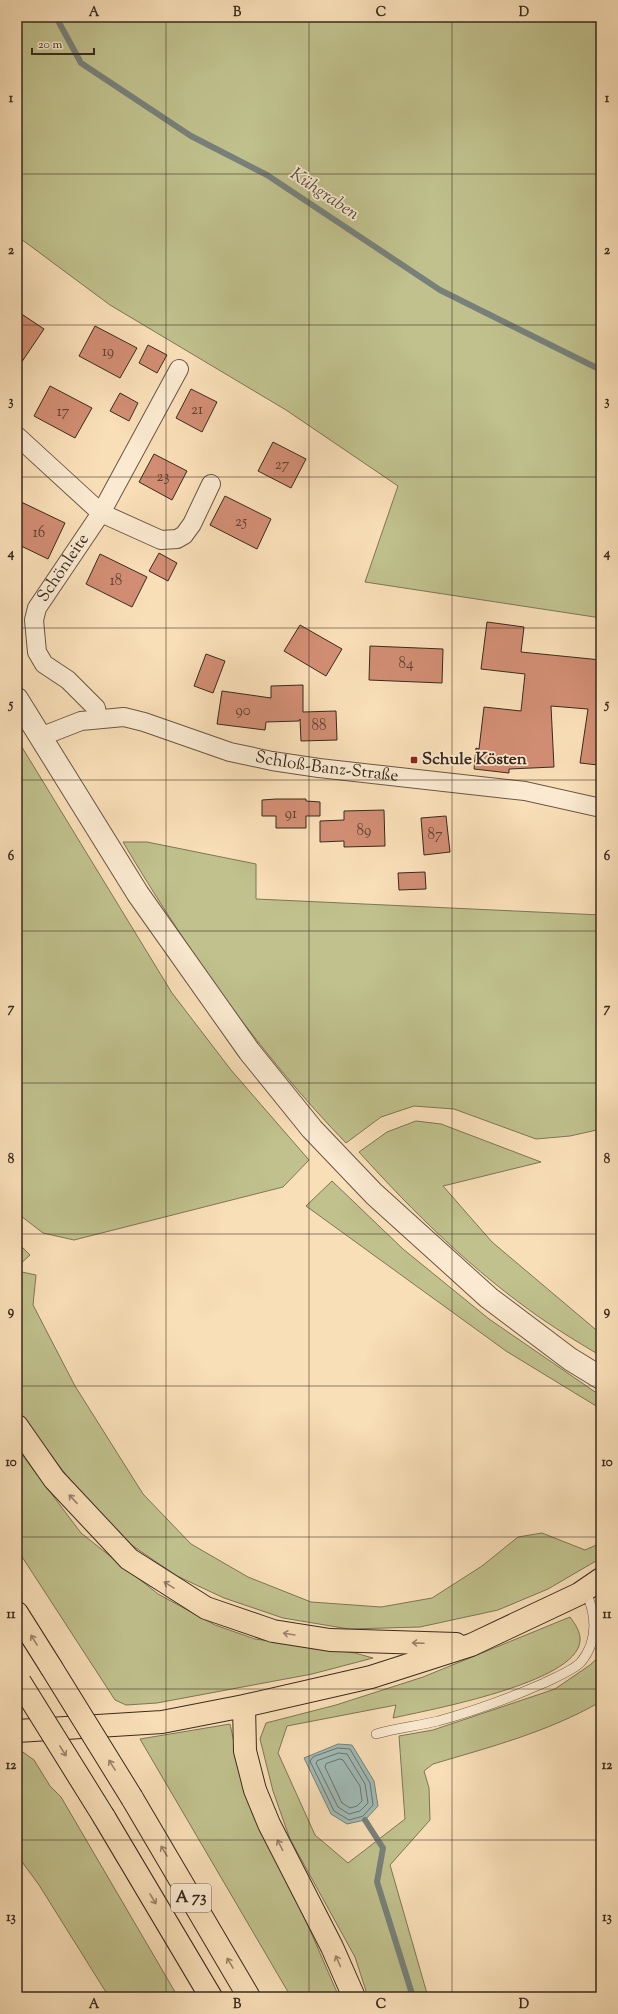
<svg xmlns="http://www.w3.org/2000/svg" width="618" height="2014" font-family="'Sorts Mill Goudy',serif">
<rect width="100%" height="100%" fill="#f9dfb8"/>
<filter id="stains"><feTurbulence type="fractalNoise" baseFrequency=".005" numOctaves="4"/><feColorMatrix values="0 0 0 0 .2 0 0 0 0 .09 0 0 0 0 .02 0 0 0 .5 -.17"/></filter>
<radialGradient id="worn" r=".72"><stop offset=".6" stop-color="#630" stop-opacity="0"/><stop offset="1" stop-color="#630" stop-opacity=".3"/></radialGradient>
<path fill="#c0c18d" stroke="#7d7656" d="M 17,17 L 601,17 L 601,618 L 365,582 L 398,486 L 286,410 L 110,305 L 17,236 Z
M 17,739 L 172,993 L 231,1070 L 309,1160 L 283,1187 L 74,1240 L 43,1233 L 17,1213 Z
M 123,842 L 147,842 L 256,864 L 256,899 L 601,915 L 601,1129 L 570,1136 L 536,1139 L 454,1109 L 414,1106 L 381,1117 L 346,1143 C 259,1053 187,950 123,842 Z
M 416,1121 L 441,1124 L 541,1162 L 443,1186 L 492,1242 L 601,1334 L 601,1356 C 581,1344 561,1332 542,1319 C 474,1272 414,1213 359,1152 L 387,1132 Z
M 332,1181 L 403,1249 L 489,1319 L 601,1396 L 601,1409 L 506,1351 L 306,1206 Z
M 17,1242 L 30,1255 L 17,1267 Z
M 17,1271 L 36,1275 L 33,1305 L 75,1386 L 143,1494 L 191,1544 L 248,1577 L 311,1602 L 381,1607 L 432,1598 L 482,1566 L 518,1537 L 542,1533 L 585,1550 L 601,1543 L 601,1558 L 548,1589 L 498,1610 L 420,1627 L 349,1629 L 283,1618 L 224,1598 L 177,1576 L 127,1542 L 78,1491 L 17,1409 Z
M 17,1448 L 81,1533 L 158,1594 L 215,1625 L 255,1639 L 355,1653 L 373,1658 L 312,1674 L 157,1703 L 126,1705 L 115,1700 L 17,1549 Z
M 570,1617 C 575,1624 581,1632 580,1641 C 577,1683 428,1710 393,1718 L 396,1705 L 287,1726 L 278,1753 L 315,1835 L 348,1863 L 405,1819 L 399,1736 L 433,1730 L 555,1689 L 590,1665 L 601,1655 L 600,1702 C 548,1732 490,1747 433,1764 L 424,1771 L 429,1788 L 430,1820 L 390,1865 L 428,1997 L 368,1997 L 355,1957 L 290,1839 L 273,1791 L 260,1739 L 266,1723 L 336,1705 L 423,1677 Z
M 230,1724 L 238,1760 L 254,1816 L 290,1884 L 339,1997 L 291,1997 L 140,1739 Z
M 17,1750 L 20,1750 L 34,1760 L 50,1786 L 61,1797 L 178,1997 L 109,1997 L 39,1885 L 17,1855 Z"/>
<path fill="#a0bbb7" stroke="#77817a" d="M 338,1744 L 352,1745 L 374,1781 L 378,1806 L 365,1820 L 347,1824 L 331,1814 L 304,1758 Z"/>
<g fill="none" stroke-linecap="round" stroke-linejoin="round">
<path stroke="#6d726a" stroke-width="1" d="M 338,1748 L 350,1749 L 370,1783 L 373,1805 L 363,1816 L 349,1820 L 334,1811 L 310,1761 L 313,1757 Z
M 339,1753 L 347,1754 L 365,1784 L 368,1803 L 360,1811 L 349,1814 L 338,1807 L 316,1763 L 317,1761 Z
M 340,1759 L 343,1760 L 360,1786 L 362,1801 L 357,1806 L 350,1808 L 342,1803 L 325,1767 L 326,1764 Z"/>
<path stroke="#77817a" stroke-width="6" d="M 56,17 L 81,63 L 191,136 L 267,175 L 440,290 L 601,370
M 365,1820 L 383,1848 L 377,1882 L 413,1997"/>
</g>
<path fill="#d28e74" stroke="#3a2a1e" d="M 17,311 L 44,329 L 17,369 Z
M 95,326 L 137,348 L 120,378 L 79,356 Z
M 148,345 L 167,355 L 157,373 L 139,363 Z
M 50,386 L 92,408 L 75,438 L 34,416 Z
M 191,389 L 217,402 L 202,432 L 176,418 Z
M 120,393 L 138,403 L 129,421 L 110,411 Z
M 273,442 L 306,459 L 291,488 L 258,471 Z
M 154,454 L 187,471 L 172,500 L 139,482 Z
M 225,496 L 271,519 L 257,549 L 210,525 Z
M 17,500 L 65,523 L 48,559 L 17,544 Z
M 159,553 L 177,563 L 168,581 L 149,571 Z
M 100,554 L 147,577 L 132,607 L 86,584 Z
M 487,622 L 524,627 L 521,652 L 601,660 L 601,742 L 598,765 L 580,763 L 588,709 L 551,706 L 554,767 L 509,769 L 509,773 L 474,769 L 476,748 L 479,749 L 484,707 L 521,711 L 525,674 L 481,669 Z
M 300,625 L 342,649 L 326,676 L 284,651 Z
M 370,646 L 443,649 L 442,683 L 369,680 Z
M 206,654 L 225,661 L 213,693 L 194,686 Z
M 303,685 L 303,712 L 336,711 L 337,740 L 301,741 L 300,719 L 299,721 L 266,722 L 265,730 L 217,724 L 222,691 L 271,698 L 271,686 Z
M 276,799 L 306,799 L 306,801 L 320,802 L 320,816 L 306,816 L 306,828 L 276,828 L 276,816 L 262,816 L 262,800 Z
M 384,810 L 385,846 L 344,847 L 344,841 L 320,842 L 320,821 L 344,820 L 344,811 Z
M 446,816 L 450,852 L 424,855 L 421,818 Z
M 425,872 L 426,889 L 399,890 L 398,873 Z"/>
<g fill="none" stroke-linecap="round" stroke-linejoin="round">
<g stroke="#6a5744" stroke-width="10">
<path id="service" d="M 376,1734 C 396,1728 417,1726 438,1721 C 474,1711 510,1698 544,1683 C 554,1678 574,1670 581,1662 C 599,1640 596,1613 585,1590"/>
</g>
<g stroke="#6a5744" stroke-width="20">
<g id="minor">
<path d="M 17,436 L 101,513 L 161,540 L 177,539 L 184,535 L 192,524 L 211,484"/>
<path id="s1" d="M 98,719 L 96,708 L 68,680 L 44,664 L 37,652 L 34,620 L 37,608 L 101,513 L 179,369"/>
<path id="s2" d="M 40,737 L 81,721 L 124,717 L 144,722 L 230,752 L 272,761 L 319,768 L 525,791 L 601,808"/>
</g>
</g>
<g stroke="#6a5744" stroke-width="24">
<path id="tertiary" d="M 17,699 L 138,894 L 249,1051 L 312,1129 L 374,1194 L 489,1298 L 570,1359 L 601,1378"/>
</g>
<g stroke="#3a2a1e" stroke-width="24">
<path id="motorway" d="M 17,1426 L 54,1479 L 129,1559 L 206,1608 L 273,1631 L 330,1640 L 456,1644
M 17,1613 L 51,1667
M 244,1706 L 245,1751 L 255,1790 L 269,1824 L 332,1947 L 354,1997
M 17,1731 L 162,1722 L 244,1706 L 371,1677 L 471,1645 L 579,1594 L 601,1579
M 132,1798 L 249,1997
M 104,1817 L 211,1997"/>
</g>
<use href="#service" stroke="#fbead1" stroke-width="9"/>
<use href="#minor" stroke="#fbead1" stroke-width="18"/>
<use href="#tertiary" stroke="#fbead1" stroke-width="22"/>
<use href="#motorway" stroke="#f9dfb8" stroke-width="22"/>
<g stroke="#3a2a1e" stroke-width="24" stroke-linecap="butt">
<path id="motorway-bridge" d="M 51,1667 L 132,1798
M 20,1682 L 104,1817"/>
</g>
<use href="#motorway-bridge" stroke="#f9dfb8" stroke-width="22"/>
</g>
<defs><path id="oneway-shaft" d="M-6 0H5M1.5-3L5.5 0L1.5 3" fill="none" stroke-width="1.6" stroke-linecap="round" stroke-linejoin="round"/></defs>
<g stroke="#9a846b">
<use href="#oneway-shaft" transform="translate(73 1499) rotate(-133)"/>
<use href="#oneway-shaft" transform="translate(169 1585) rotate(-148)"/>
<use href="#oneway-shaft" transform="translate(289 1634) rotate(-171)"/>
<use href="#oneway-shaft" transform="translate(34 1640) rotate(-122)"/>
<use href="#oneway-shaft" transform="translate(418 1643) rotate(-178)"/>
<use href="#oneway-shaft" transform="translate(63 1751) rotate(58)"/>
<use href="#oneway-shaft" transform="translate(112 1765) rotate(-122)"/>
<use href="#oneway-shaft" transform="translate(280 1845) rotate(-117)"/>
<use href="#oneway-shaft" transform="translate(164 1851) rotate(-121)"/>
<use href="#oneway-shaft" transform="translate(153 1899) rotate(59)"/>
<use href="#oneway-shaft" transform="translate(338 1961) rotate(-114)"/>
<use href="#oneway-shaft" transform="translate(230 1963) rotate(-121)"/>
</g>
<path fill="none" stroke="#3a2a1e" stroke-width="1" stroke-opacity="0.55" d="M 166,17 L 166,1997M 309,17 L 309,1997M 452,17 L 452,1997M 17,174 L 601,174M 17,325 L 601,325M 17,477 L 601,477M 17,628 L 601,628M 17,780 L 601,780M 17,931 L 601,931M 17,1083 L 601,1083M 17,1234 L 601,1234M 17,1386 L 601,1386M 17,1537 L 601,1537M 17,1689 L 601,1689M 17,1840 L 601,1840"/>
<rect fill="#8f2418" stroke="#fbead1" stroke-width="1.5" x="410" y="756" width="8" height="8" rx="2"/>
<g text-anchor="middle" dominant-baseline="central" stroke-width="3.5" stroke-linejoin="round" paint-order="stroke">
<g font-size="15" fill="#604334">
<text x="108" y="352">19</text>
<text x="197" y="410">21</text>
<text x="63" y="412">17</text>
<text x="282" y="465">27</text>
<text x="163" y="477">23</text>
<text x="241" y="522">25</text>
<text x="39" y="533">16</text>
<text x="116" y="581">18</text>
<text x="406" y="664">84</text>
<text x="243" y="711">90</text>
<text x="319" y="726">88</text>
<text x="291" y="814">91</text>
<text x="364" y="831">89</text>
<text x="435" y="835">87</text>
</g>
<rect fill="#fbead1" stroke="#746454" stroke-width="1" x="171" y="1884" width="40" height="28" rx="3"/>
<g font-size="16" font-weight="bold" fill="#3a2a1e">
<text x="191" y="1898">A 73</text>
</g>
<g font-size="17" fill="#3a2a1e" stroke="#fbead1">
<text stroke="none"><textPath href="#s1" startOffset="186">Schönleite</textPath></text>
<text stroke="none"><textPath href="#s2" startOffset="297">Schloß-Banz-Straße</textPath></text>
</g>
<g font-size="17" font-weight="bold" fill="#3a2a1e" stroke="#fbead1" text-anchor="start">
<text x="422" y="760">Schule Kösten</text>
</g>
<g font-size="18" font-style="italic" fill="#544e44" stroke="#fbead1">
<text transform="translate(324 195) rotate(34)">Kühgraben</text>
</g>
</g>
<rect width="618" height="2014" fill="none" stroke="#f9dfb8" stroke-width="44"/>
<path d="M32 48v6h62v-6" fill="none" stroke="#3a2a1e" stroke-width="2"/>
<text x="38" y="48" font-size="12" fill="#3a2a1e" stroke="#fbead1" stroke-width="3" paint-order="stroke">20 m</text>
<rect x="22" y="22" width="574" height="1970" fill="none" stroke="#3a2a1e" stroke-width="1.5"/>
<g font-size="13" text-anchor="middle" font-weight="bold" fill="#3a2a1e">
<text x="94" y="16">A</text>
<text x="237" y="16">B</text>
<text x="381" y="16">C</text>
<text x="524" y="16">D</text>
<text x="11" y="102">1</text>
<text x="607" y="102">1</text>
<text x="11" y="254">2</text>
<text x="607" y="254">2</text>
<text x="11" y="405">3</text>
<text x="607" y="405">3</text>
<text x="11" y="557">4</text>
<text x="607" y="557">4</text>
<text x="11" y="708">5</text>
<text x="607" y="708">5</text>
<text x="11" y="860">6</text>
<text x="607" y="860">6</text>
<text x="11" y="1012">7</text>
<text x="607" y="1012">7</text>
<text x="11" y="1163">8</text>
<text x="607" y="1163">8</text>
<text x="11" y="1315">9</text>
<text x="607" y="1315">9</text>
<text x="11" y="1466">10</text>
<text x="607" y="1466">10</text>
<text x="11" y="1618">11</text>
<text x="607" y="1618">11</text>
<text x="11" y="1769">12</text>
<text x="607" y="1769">12</text>
<text x="11" y="1921">13</text>
<text x="607" y="1921">13</text>
<text x="94" y="2008">A</text>
<text x="237" y="2008">B</text>
<text x="381" y="2008">C</text>
<text x="524" y="2008">D</text>
</g>
<rect width="100%" height="100%" filter="url(#stains)"/>
<rect width="100%" height="100%" fill="url(#worn)"/>
</svg>
